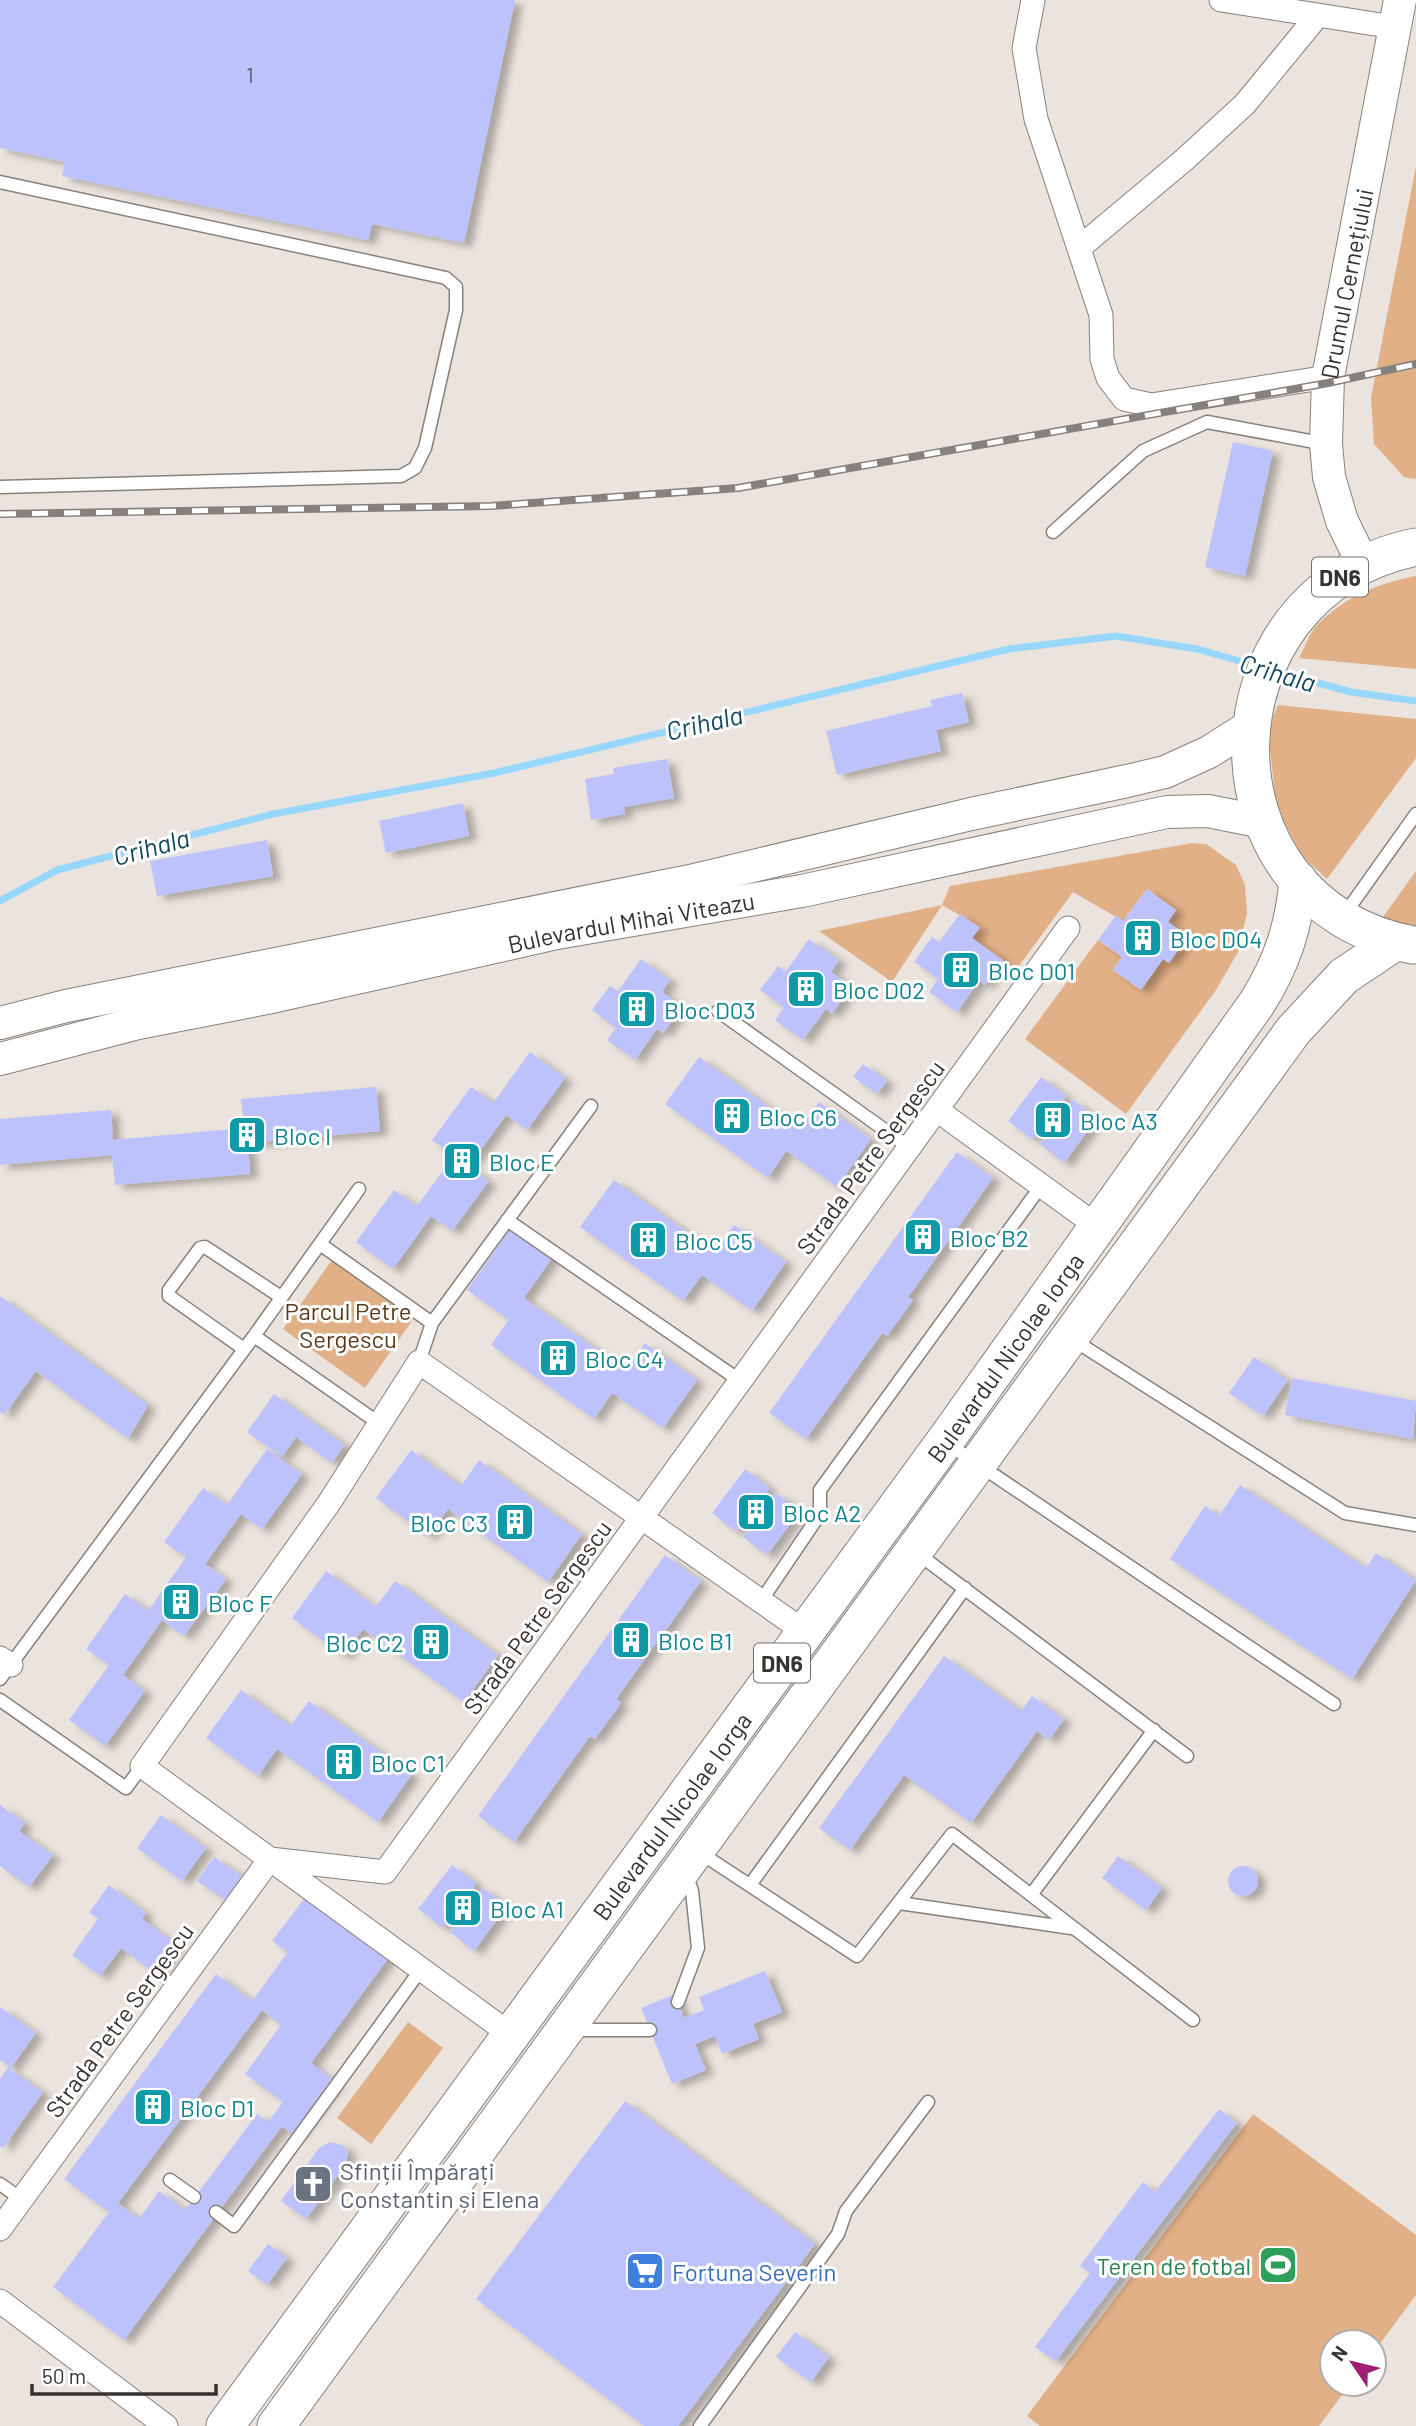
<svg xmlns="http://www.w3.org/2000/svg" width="1416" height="2426" font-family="Barlow,sans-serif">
<defs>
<filter id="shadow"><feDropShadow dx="8" dy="4.5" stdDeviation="3.5" flood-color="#0004"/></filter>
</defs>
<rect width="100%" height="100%" fill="#ebe3dd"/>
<path fill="#e1b086" d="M 1416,166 L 1416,479 L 1404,477 L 1374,444 L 1371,398 Z
M 1416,576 L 1416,669 L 1299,658 C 1305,647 1310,632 1318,624 C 1343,598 1381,582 1416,576 Z
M 1278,705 L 1416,719 L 1416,758 L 1327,879 L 1302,856 L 1283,821 L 1275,795 L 1268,730 Z
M 1192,843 L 1206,844 L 1236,865 L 1245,885 L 1247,913 L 1238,952 L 1216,990 L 1126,1114 L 1025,1039 L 1098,940 L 1122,957 L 1113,970 L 1141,990 L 1163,959 L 1169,963 L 1188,936 L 1168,922 L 1176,910 L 1147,889 L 1123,921 L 1073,892 L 1016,970 L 972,938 L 980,927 L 942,905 L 892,982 L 819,931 L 942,905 L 950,886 Z
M 1416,871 L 1416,928 L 1383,917 Z
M 332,1260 L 414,1318 L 365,1388 L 283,1329 Z
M 408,2022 L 443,2048 L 371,2144 L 337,2118 Z
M 1253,2114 L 1416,2235 L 1416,2295 L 1374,2352 L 1374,2342 L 1332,2342 L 1332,2384 L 1350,2384 L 1319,2426 L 1040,2426 L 1027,2416 Z"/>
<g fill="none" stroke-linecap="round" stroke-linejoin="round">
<path stroke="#97d7fb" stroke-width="7" d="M 1278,672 L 1351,692 L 1416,701
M 0,901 L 57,870 L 273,814 L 494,773 L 1009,649 L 1116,636 L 1197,649 L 1257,666"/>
</g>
<path fill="#bdc2fc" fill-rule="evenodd" filter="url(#shadow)" d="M 0,0 L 515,0 L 464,243 L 372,224 L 368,240 L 62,176 L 65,162 L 0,148 Z
M 1233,442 L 1273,451 L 1245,576 L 1205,567 Z
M 962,693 L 969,722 L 936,730 L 941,751 L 837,775 L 826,731 L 932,706 L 930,700 Z
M 667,759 L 674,798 L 624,807 L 625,814 L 591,820 L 585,779 L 614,774 L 613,768 Z
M 463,803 L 469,836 L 386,853 L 379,821 Z
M 267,840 L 273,876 L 157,896 L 150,861 Z
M 1147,889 L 1176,910 L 1168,922 L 1188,936 L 1169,963 L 1163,959 L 1141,990 L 1113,970 L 1122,957 L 1098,940 L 1116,915 L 1123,921 Z
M 960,914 L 980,928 L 972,938 L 1003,960 L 985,985 L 979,981 L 957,1012 L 929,992 L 938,979 L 914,962 L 932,937 L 939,942 Z
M 809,939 L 839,960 L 831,972 L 851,987 L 832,1014 L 826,1009 L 803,1040 L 775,1020 L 784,1008 L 760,990 L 778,966 L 786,971 Z
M 641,959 L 670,980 L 662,992 L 683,1007 L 663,1033 L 657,1029 L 635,1060 L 607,1040 L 616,1028 L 592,1010 L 610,986 L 618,991 Z
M 530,1052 L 565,1078 L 527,1130 L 506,1115 L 469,1166 L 489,1181 L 452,1231 L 431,1216 L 393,1269 L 356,1242 L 394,1190 L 417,1206 L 454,1156 L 432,1140 L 471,1087 L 493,1103 Z
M 699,1057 L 800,1129 L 819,1102 L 871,1139 L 837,1187 L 786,1151 L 768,1178 L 665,1104 Z
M 863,1064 L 887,1081 L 877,1094 L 853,1077 Z
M 1041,1077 L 1066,1096 L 1063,1100 L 1069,1104 L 1073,1100 L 1097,1118 L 1064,1163 L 1040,1144 L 1044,1139 L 1037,1134 L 1033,1140 L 1008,1121 Z
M 376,1087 L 380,1131 L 248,1143 L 250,1174 L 115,1185 L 112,1155 L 0,1165 L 0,1119 L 111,1110 L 113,1140 L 244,1128 L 241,1099 Z
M 957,1152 L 993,1178 L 908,1297 L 913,1300 L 887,1336 L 882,1333 L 806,1439 L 769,1413 Z
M 614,1180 L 715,1252 L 734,1225 L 786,1262 L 752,1311 L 702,1275 L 683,1301 L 580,1227 Z
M 512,1226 L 554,1255 L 524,1298 L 626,1370 L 645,1343 L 697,1380 L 663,1428 L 612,1393 L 594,1419 L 491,1345 L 509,1320 L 467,1290 Z
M 0,1296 L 148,1405 L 128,1439 L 36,1371 L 4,1415 L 0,1412 Z
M 1254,1357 L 1288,1380 L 1263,1416 L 1229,1393 Z
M 1292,1378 L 1416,1401 L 1413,1439 L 1285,1415 Z
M 274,1394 L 345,1445 L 332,1463 L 296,1437 L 282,1457 L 247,1432 Z
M 267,1449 L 302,1474 L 262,1529 L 241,1514 L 205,1564 L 226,1579 L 184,1636 L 162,1620 L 123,1675 L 145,1691 L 105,1746 L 69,1720 L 109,1665 L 86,1649 L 125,1594 L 148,1611 L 186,1557 L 164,1542 L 203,1488 L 227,1505 Z
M 411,1450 L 461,1486 L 479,1460 L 582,1534 L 548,1582 L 448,1509 L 428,1536 L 376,1498 Z
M 745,1469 L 770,1488 L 766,1492 L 772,1497 L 776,1493 L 800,1511 L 767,1555 L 743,1537 L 747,1532 L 740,1527 L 736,1532 L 712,1513 Z
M 1240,1485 L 1366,1568 L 1376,1553 L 1416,1580 L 1352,1679 L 1170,1559 L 1205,1506 L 1219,1516 Z
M 665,1555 L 701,1581 L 616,1699 L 621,1703 L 595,1739 L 590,1736 L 514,1842 L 478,1816 Z
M 326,1571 L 376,1607 L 395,1581 L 498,1655 L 464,1702 L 363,1629 L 344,1656 L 292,1618 Z
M 944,1656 L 1021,1711 L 1032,1696 L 1064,1719 L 1049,1740 L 1037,1731 L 971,1823 L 904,1775 L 850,1850 L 819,1828 Z
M 241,1690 L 290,1726 L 309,1701 L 412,1774 L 378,1822 L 277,1749 L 258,1776 L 206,1738 Z
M 0,1805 L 25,1823 L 19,1831 L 53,1855 L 29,1887 L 0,1866 Z
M 161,1815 L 206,1848 L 182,1881 L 137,1848 Z
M 1118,1856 L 1162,1888 L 1146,1910 L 1102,1878 Z
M 214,1857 L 242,1876 L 225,1900 L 197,1881 Z
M 452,1865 L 476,1883 L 473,1888 L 479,1892 L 483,1888 L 507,1906 L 474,1951 L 450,1932 L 454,1927 L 447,1922 L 443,1928 L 418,1909 Z
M1228 1881a15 15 0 1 1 30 0a15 15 0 1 1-30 0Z
M 109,1885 L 146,1913 L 142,1919 L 177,1945 L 156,1974 L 121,1948 L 100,1976 L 72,1955 L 98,1919 L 89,1913 Z
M 310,1891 L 393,1952 L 311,2063 L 336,2082 L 295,2136 L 282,2126 L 124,2340 L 53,2287 L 109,2212 L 64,2179 L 216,1974 L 252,2001 L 288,1952 L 272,1941 ZM 262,2010 L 281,2025 L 245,2074 L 283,2102 L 268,2122 L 257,2114 L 185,2210 L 159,2191 L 139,2219 L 118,2203 Z
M 765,1971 L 782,2012 L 753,2024 L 759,2039 L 722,2054 L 715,2036 L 695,2044 L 706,2070 L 672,2084 L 641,2008 L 675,1994 L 684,2018 L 704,2010 L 699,1997 Z
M 0,2007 L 36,2033 L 10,2069 L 43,2092 L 3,2148 L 0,2146 L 0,2079 L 9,2066 L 0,2060 Z
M 625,2101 L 815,2244 L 678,2426 L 644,2426 L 476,2299 Z
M 1219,2109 L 1237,2123 L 1056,2361 L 1035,2347 L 1090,2273 L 1080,2266 L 1143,2182 L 1155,2192 Z
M 330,2142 L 345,2146 L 348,2154 L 345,2166 L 306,2219 L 281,2201 L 319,2148 Z
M 268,2244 L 287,2258 L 267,2285 L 248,2271 Z
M 795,2332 L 829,2357 L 811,2382 L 776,2357 Z"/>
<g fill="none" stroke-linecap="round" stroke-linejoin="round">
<g stroke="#88817b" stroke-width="15">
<path id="service" d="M 0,182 L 446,278 L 456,287 L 456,310 L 425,448 L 415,468 L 401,476 L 0,487
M 1053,532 L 1143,451 L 1207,422 L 1326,444
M 1344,915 L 1416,814
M 718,1011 L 910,1148
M 507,1220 L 739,1380
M 320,1244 L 432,1323
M 254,1336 L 359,1189
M 1072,1339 L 1345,1513 L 1416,1525
M 244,1349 L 169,1296 L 169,1290 L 200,1248 L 205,1247 L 281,1297
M 419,1362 L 432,1323 L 591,1106
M 948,1444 L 1334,1704
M 917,1553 L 1187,1756
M 761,1601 L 820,1514 L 820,1490 L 1041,1186
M 0,1679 L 254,1336 L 380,1424
M 0,1700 L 126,1788 L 142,1766
M 699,1852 L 857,1956 L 952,1834 L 1193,2020
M 750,1885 L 965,1588
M 1031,1895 L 1154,1730
M 899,1903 L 1071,1928
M 678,2002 L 698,1948 L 692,1891 L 686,1874
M 572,2030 L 650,2030
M 170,2180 L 194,2197
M 0,2184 L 21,2199
M 216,2212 L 234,2226 L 422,1968
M 700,2426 L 838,2234 L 846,2211 L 928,2102"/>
</g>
<g stroke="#88817b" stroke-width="25">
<path id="minor" d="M 1033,0 L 1024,48 L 1036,119 L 1101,315 L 1102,359 L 1108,378 L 1124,399 L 1151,405 L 1328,377
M 1221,0 L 1394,27
M 1079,248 L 1184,160 L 1245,104 L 1318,15
M 937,1110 L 1097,1226
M 0,1658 L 11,1665
M 510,2034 L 142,1766 L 329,1503 L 419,1362 L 805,1632
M 0,2229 L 270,1859 L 385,1872 L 1068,928
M 0,2301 L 166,2426"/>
</g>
<g stroke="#88817b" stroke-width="34">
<g id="secondary">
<path id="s1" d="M 1363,564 L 1342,521 L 1329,477 L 1326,444 L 1328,377 L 1400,0"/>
<path d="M 0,1023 L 66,1006 L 690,881 L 971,814 L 1127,781 L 1165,772 L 1209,752 L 1250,726"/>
<path id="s2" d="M 0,1059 L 138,1023 L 272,997 L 557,933 L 802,891 L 1167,812 L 1208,811 L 1263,822"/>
</g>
</g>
<g stroke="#88817b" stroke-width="39">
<g id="primary">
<path d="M 1413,945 C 1193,903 1199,591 1416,547"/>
<path id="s3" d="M 225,2426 L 945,1441 L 1257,1003 C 1282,963 1294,927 1298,880"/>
<path d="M 276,2426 L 1293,1031 L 1344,976 L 1395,942"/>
</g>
</g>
<use href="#service" stroke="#fff" stroke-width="12"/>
<use href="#minor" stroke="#fff" stroke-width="23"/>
<use href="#secondary" stroke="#fff" stroke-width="32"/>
<use href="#primary" stroke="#fff" stroke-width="37"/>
<g stroke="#87817e" stroke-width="8">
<path id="rail" d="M 0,514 L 491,506 L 738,488 L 1328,383 L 1416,364"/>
</g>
<use href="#rail" stroke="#fff" stroke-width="5" stroke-dasharray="16" stroke-linecap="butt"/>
</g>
<defs>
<g id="building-square" transform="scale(2.0125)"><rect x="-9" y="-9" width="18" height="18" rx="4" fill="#0f9aa8" stroke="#fff"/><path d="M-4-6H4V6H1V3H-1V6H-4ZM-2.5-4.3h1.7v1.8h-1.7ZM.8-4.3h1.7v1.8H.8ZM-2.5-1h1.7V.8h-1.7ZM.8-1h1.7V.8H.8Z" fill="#fff"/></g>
<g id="church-square" transform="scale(2.0125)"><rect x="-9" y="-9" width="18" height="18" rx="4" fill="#6b7280" stroke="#fff"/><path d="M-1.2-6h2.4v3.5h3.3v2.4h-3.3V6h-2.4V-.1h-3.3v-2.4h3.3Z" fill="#fff"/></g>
<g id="stadium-square" transform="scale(2.0125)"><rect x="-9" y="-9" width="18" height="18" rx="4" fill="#2e9e5b" stroke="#fff"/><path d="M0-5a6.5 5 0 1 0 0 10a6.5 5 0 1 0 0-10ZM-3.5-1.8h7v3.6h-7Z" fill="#fff"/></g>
<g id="supermarket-square" transform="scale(2.0125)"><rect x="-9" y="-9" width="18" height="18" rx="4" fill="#3f7fe0" stroke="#fff"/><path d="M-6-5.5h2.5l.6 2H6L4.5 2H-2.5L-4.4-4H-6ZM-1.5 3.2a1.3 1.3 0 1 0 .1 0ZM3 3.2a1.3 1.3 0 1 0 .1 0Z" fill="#fff"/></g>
</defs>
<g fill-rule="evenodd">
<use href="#building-square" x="1143" y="938"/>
<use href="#building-square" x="961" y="970"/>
<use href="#building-square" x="806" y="989"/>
<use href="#building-square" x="637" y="1009"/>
<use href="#building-square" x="732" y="1116"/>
<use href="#building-square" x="1053" y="1120"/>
<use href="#building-square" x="247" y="1135"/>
<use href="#building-square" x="462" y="1161"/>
<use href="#building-square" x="923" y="1237"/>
<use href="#building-square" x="648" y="1240"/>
<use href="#building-square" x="558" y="1358"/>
<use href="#building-square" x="756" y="1512"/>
<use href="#building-square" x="515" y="1522"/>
<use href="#building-square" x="181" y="1602"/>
<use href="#building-square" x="631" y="1640"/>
<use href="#building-square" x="431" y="1642"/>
<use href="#building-square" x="344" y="1762"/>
<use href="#building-square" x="463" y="1908"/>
<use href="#building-square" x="153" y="2107"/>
<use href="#church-square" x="313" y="2184"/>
<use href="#stadium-square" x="1278" y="2265"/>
<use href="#supermarket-square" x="645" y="2271"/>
</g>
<g text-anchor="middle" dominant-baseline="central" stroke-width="6" stroke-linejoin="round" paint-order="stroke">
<g font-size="21" fill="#585764">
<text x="250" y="74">1</text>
</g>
<g fill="#fff" stroke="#72706f" stroke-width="2">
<rect x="1312" y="557.5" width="56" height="39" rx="5"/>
<rect x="754" y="1643.5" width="56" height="39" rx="5"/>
</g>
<g font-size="23" font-weight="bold" fill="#363331">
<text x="1340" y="577">DN6</text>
<text x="782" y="1663">DN6</text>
</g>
<g font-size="24" fill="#363331" stroke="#fff">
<text stroke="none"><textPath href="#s1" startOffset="289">Drumul Cernețiului</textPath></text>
<text stroke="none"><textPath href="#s2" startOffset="646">Bulevardul Mihai Viteazu</textPath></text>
<text transform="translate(870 1157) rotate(-54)">Strada Petre Sergescu</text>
<text stroke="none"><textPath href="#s3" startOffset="1323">Bulevardul Nicolae Iorga</textPath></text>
<text transform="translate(537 1617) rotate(-54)">Strada Petre Sergescu</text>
<text stroke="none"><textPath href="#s3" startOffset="756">Bulevardul Nicolae Iorga</textPath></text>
<text transform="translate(119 2020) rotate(-54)">Strada Petre Sergescu</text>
</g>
<g font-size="24" fill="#0d838f" stroke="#fff" text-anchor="start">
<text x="1170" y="938">Bloc D04</text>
<text x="988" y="970">Bloc D01</text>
<text x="833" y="989">Bloc D02</text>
<text x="664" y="1009">Bloc D03</text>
<text x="759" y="1116">Bloc C6</text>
<text x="1080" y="1120">Bloc A3</text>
<text x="274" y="1135">Bloc I</text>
<text x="489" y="1161">Bloc E</text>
<text x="950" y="1237">Bloc B2</text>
<text x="675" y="1240">Bloc C5</text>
<text x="585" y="1358">Bloc C4</text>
<text x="783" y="1512">Bloc A2</text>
<text x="488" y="1522" text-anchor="end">Bloc C3</text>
<text x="208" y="1602">Bloc F</text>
<text x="658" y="1640">Bloc B1</text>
<text x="404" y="1642" text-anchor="end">Bloc C2</text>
<text x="371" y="1762">Bloc C1</text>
<text x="490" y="1908">Bloc A1</text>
<text x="180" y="2107">Bloc D1</text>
</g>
<g font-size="24" fill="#5b3818" stroke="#fff">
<text x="348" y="1310">Parcul Petre<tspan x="348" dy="28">Sergescu</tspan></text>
</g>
<g font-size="24" fill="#5b616d" stroke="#fff" text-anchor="start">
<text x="340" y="2170">Sfinții Împărați<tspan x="340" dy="28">Constantin și Elena</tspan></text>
</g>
<g font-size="24" fill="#27864d" stroke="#fff" text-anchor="end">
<text x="1251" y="2265">Teren de fotbal</text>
</g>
<g font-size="24" fill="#366cbe" stroke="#fff" text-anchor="start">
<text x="672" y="2271">Fortuna Severin</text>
</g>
<g font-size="26" font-style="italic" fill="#13475f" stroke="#fff">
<text transform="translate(1278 672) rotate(16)">Crihala</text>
<text transform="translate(704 722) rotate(-13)">Crihala</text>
<text transform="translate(151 846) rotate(-15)">Crihala</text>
</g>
</g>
<g transform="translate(1353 2363) rotate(305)"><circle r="33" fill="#ffffff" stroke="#afadad" stroke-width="2"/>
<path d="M0-5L12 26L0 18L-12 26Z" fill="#9d1e73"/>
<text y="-10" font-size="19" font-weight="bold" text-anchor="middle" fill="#363331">N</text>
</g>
<path d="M32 2384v10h184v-10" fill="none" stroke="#363331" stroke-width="3.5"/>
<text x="42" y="2384" font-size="21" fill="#363331" stroke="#ffffff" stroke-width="5" paint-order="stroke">50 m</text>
</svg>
